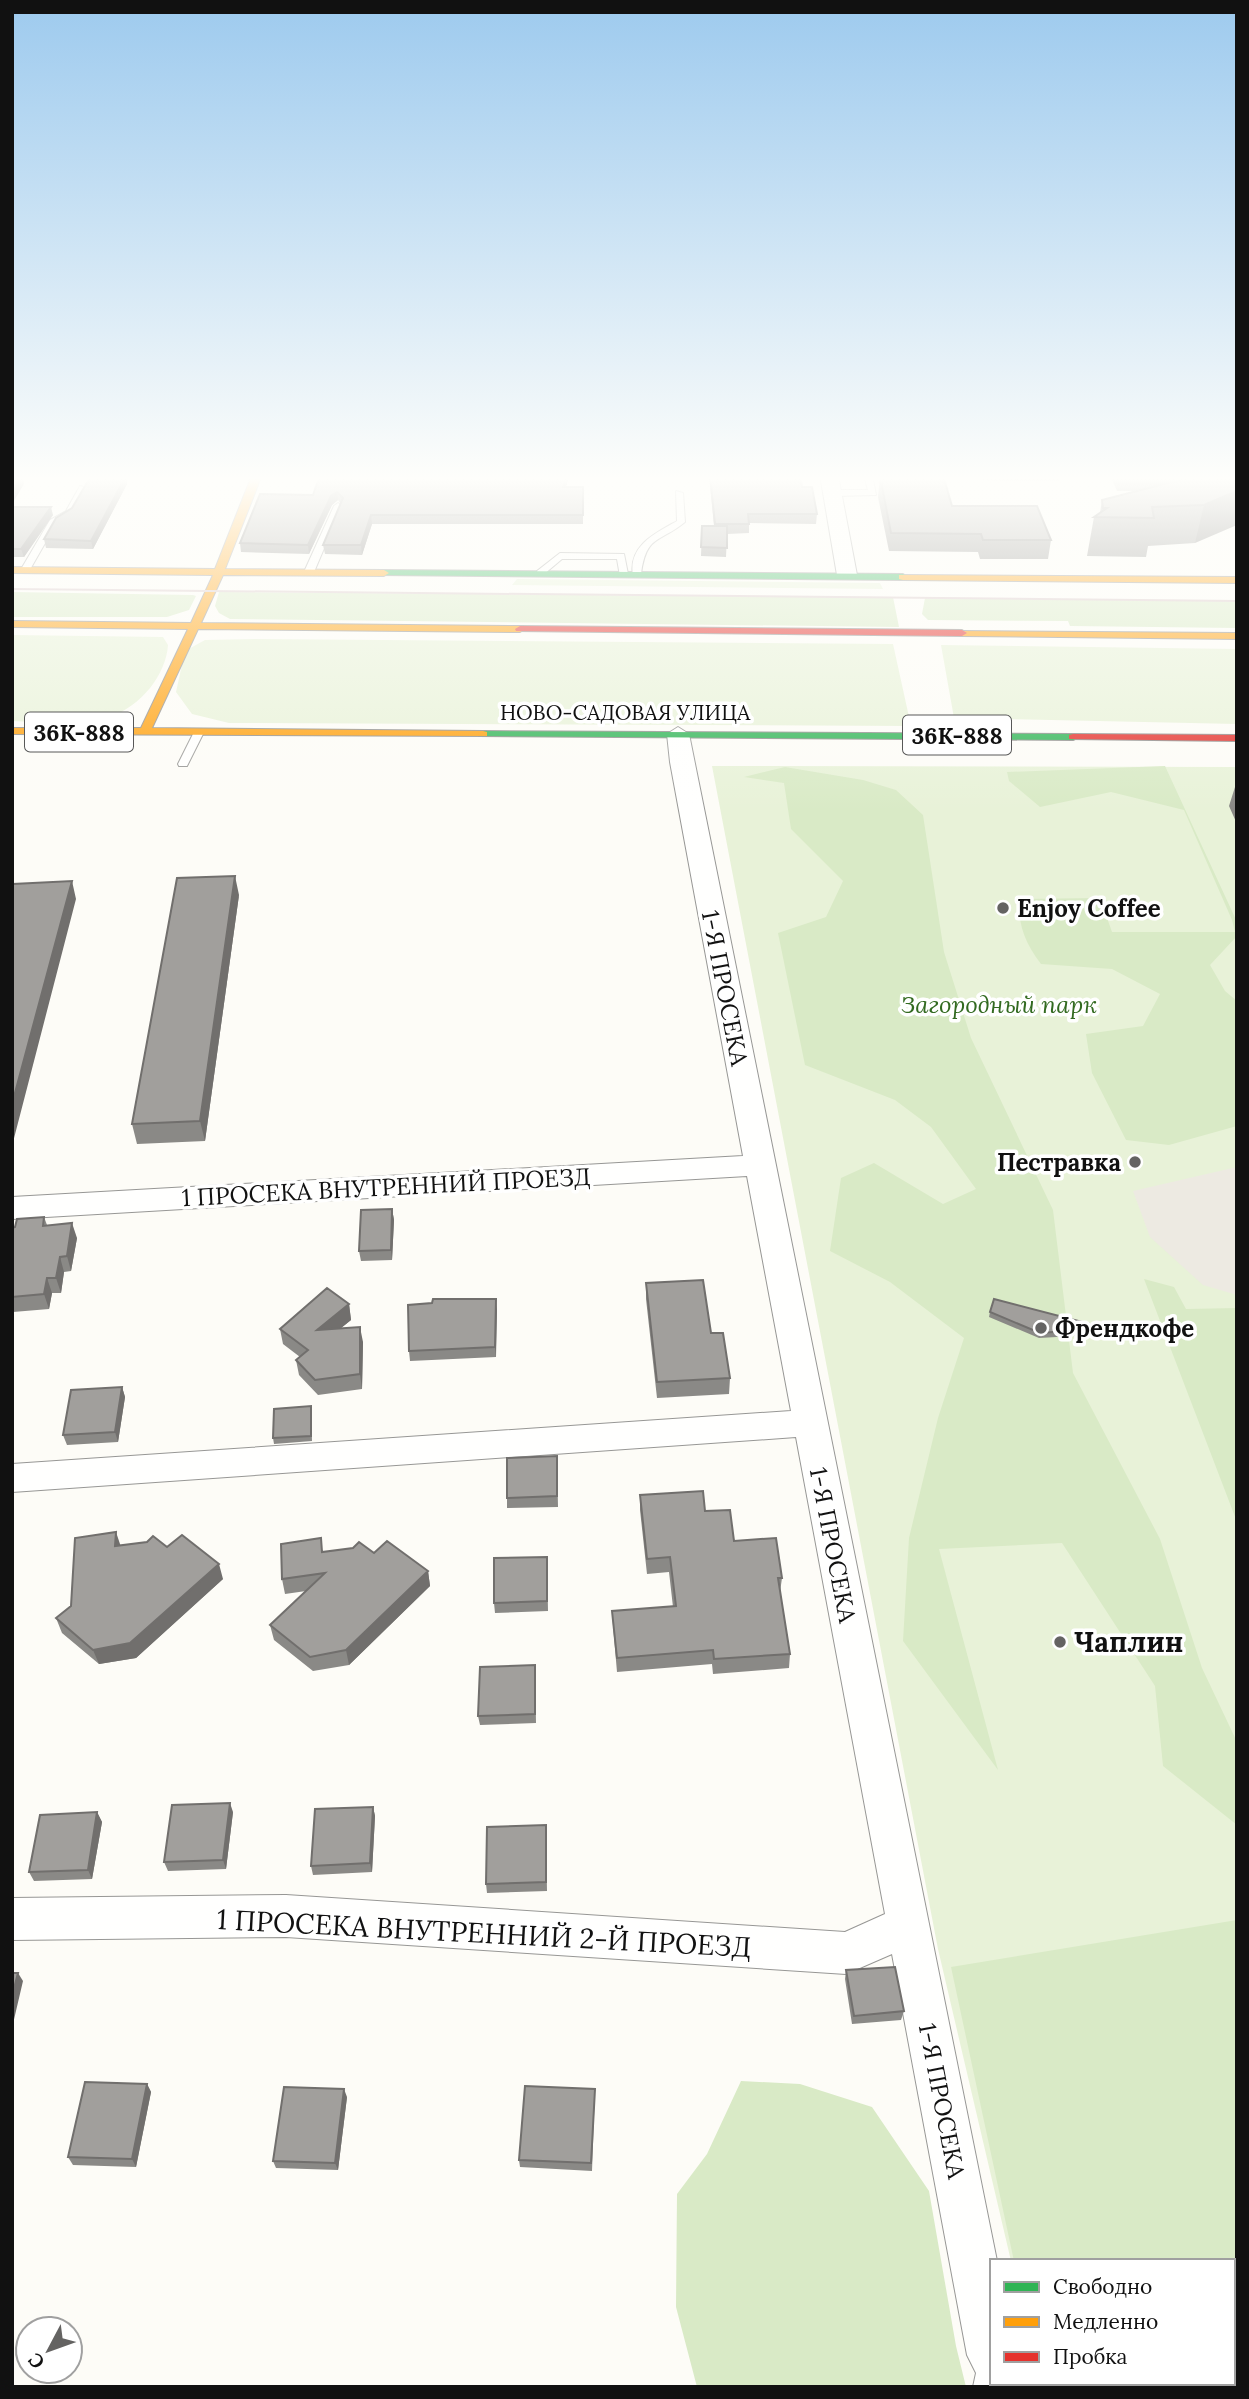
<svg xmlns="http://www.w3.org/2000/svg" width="1249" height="2399" font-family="Lora,serif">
<rect width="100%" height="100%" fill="#fdfcf7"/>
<path fill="#e8f2d8" d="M 517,579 L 880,583 L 883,589 L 512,585 Z
M 12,635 L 163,637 L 168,645 C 166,675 141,706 110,717 C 81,726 43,722 12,721 Z
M 255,639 L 893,644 L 911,726 L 229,723 L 192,714 L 176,692 L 185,651 L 205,640 Z
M 941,645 L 1237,649 L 1237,724 L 954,718 Z
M 712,766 L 1237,767 L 1237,2387 L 1041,2387 L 1040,2383 L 1233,2383 L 1233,2261 L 1011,2261 L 938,1949 Z"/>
<path fill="#d9eac6" d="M 12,592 L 193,595 L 196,596 L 189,610 L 167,617 L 12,617 Z
M 219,592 L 893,597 L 899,627 L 230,619 L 219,613 L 215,606 Z
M 925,598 L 1237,601 L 1237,628 L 1070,626 L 1068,621 L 928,620 L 922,614 Z
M 1165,766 L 1237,922 L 1237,936 L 1210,965 L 1225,991 L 1237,1001 L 1237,1126 L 1169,1145 L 1126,1140 L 1092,1073 L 1086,1034 L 1143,1026 L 1160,994 L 1112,969 L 1041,964 C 1025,943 1018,925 1019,899 L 1100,898 L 1112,932 L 1235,932 L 1232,920 L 1184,810 L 1111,792 L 1040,807 L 1009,781 L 1007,772 Z
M 785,767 L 863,780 L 896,790 L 923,815 L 944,952 L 971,1038 L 1053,1210 L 1073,1373 L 1160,1539 L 1202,1668 L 1237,1742 L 1237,1825 L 1163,1766 L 1155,1686 L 1062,1543 L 939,1549 L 998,1770 L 903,1641 L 909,1538 L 938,1418 L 964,1338 L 890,1282 L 830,1251 L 841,1178 L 874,1163 L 943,1204 L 976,1189 L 931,1127 L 895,1100 L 805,1065 L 778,933 L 826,917 L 843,881 L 791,829 L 784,783 L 744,777 Z
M 1144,1279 L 1174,1287 L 1186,1309 L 1237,1308 L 1237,1522 Z
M 1237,1920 L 1237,2387 L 1041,2387 L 1040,2383 L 1233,2383 L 1233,2261 L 1014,2261 L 951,1967 Z
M 741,2081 L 800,2084 L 872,2107 L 929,2191 L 956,2346 L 966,2387 L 697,2387 L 676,2307 L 677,2194 L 707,2154 Z"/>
<path fill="#edeae2" d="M 1237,1167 L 1237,1295 L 1203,1285 L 1150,1237 L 1133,1191 Z"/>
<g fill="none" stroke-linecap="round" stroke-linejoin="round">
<g stroke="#979795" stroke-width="2">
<path id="lane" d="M 864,475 L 872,475 L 876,495 L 834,496 L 830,493 L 834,490 L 868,490 Z
M 80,486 L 87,488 L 72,515 L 56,524 L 28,573 L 22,573 L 20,571 L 50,520 L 66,511 Z
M 676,491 L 683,493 L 685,522 C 660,543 646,534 641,574 L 633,576 C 628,546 654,534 677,521 Z
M 338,503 L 342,506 L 314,572 L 306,574 L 304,572 L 334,506 Z
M 560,553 L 624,554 L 628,574 L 620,576 L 617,559 L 562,559 L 543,575 L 537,575 L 537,571 Z
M 199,729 L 204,732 L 187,766 L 179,766 L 178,764 L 194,732 Z"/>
</g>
<g stroke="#979795" stroke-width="2">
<path id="street" d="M 820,475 L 838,475 L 857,575 L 854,579 L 840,579 L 837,575 Z
M 678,727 L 689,734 L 997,2261 L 992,2261 L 992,2383 L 1022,2383 L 1023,2387 L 973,2387 L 976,2373 L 967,2355 L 892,1954 L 846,1974 L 286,1937 L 12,1940 L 12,1898 L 286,1895 L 845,1932 L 885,1914 L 796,1437 L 12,1492 L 12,1464 L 791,1411 L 747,1176 L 12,1219 L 12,1197 L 743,1156 L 670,762 L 667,734 Z"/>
</g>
<g stroke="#8e8d8b" stroke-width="2">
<path id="fast" d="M 384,570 L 903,574 L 908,577 L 903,580 L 380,575 L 380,571 Z
M 483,731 L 1073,734 L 1079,737 L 1073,740 L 479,736 L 479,732 Z"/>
</g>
<g stroke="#8e8d8b" stroke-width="2">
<path id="slow" d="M 252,475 L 262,475 L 225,569 L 384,570 L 389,573 L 384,576 L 223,575 L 201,623 L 520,626 L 525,629 L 520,632 L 198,629 L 152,728 L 483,731 L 487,732 L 487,736 L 12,734 L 12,728 L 141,728 L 188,629 L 12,627 L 12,621 L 191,623 L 213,575 L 12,573 L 12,567 L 215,569 Z
M 899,575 L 1237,577 L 1237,583 L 903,580 L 899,579 Z
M 958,631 L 1237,633 L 1237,639 L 962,636 L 957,633 Z"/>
</g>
<g stroke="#8e8d8b" stroke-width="2">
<path id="jam" d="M 520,626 L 962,630 L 967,633 L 962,636 L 516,631 L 515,629 Z
M 1073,734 L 1237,735 L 1237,741 L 1069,739 L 1069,735 Z"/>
</g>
<use href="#lane" fill="#fffffe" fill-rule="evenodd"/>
<use href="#street" fill="#fffffe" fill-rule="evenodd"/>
<use href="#fast" fill="#30b455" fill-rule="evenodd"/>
<use href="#slow" fill="#ff9f0a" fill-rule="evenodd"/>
<use href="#jam" fill="#e5322d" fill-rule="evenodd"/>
<path stroke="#d8c6c7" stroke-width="2" d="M 12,589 L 1237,601"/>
</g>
<path fill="#8a8986" d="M 320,475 L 566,487 L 583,487 L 583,524 L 372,524 L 362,555 L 325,554 L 323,545 L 341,504 L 338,500 L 332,505 L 309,554 L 241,552 L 240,543 L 313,495 Z
M 709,475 L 800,475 L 802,487 L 817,514 L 816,524 L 749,523 L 749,533 L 727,534 L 726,557 L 701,556 L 702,526 L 714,526 Z
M 943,475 L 952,506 L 1051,540 L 1048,559 L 980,559 L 978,552 L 889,551 L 878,497 L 880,476 Z
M 981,475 L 1060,475 L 1059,481 L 982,480 Z
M 1110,475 L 1173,475 L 1174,478 L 1174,482 L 1237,479 L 1195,543 L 1148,546 L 1146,557 L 1087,556 L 1094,517 L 1100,513 L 1102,500 L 1139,491 L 1117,491 Z
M 126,476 L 127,484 L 93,549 L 46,548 L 44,539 Z
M 12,507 L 53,515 L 24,557 L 12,557 Z
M 1235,787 L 1237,787 L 1237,824 L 1229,806 Z
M 239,895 L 205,1141 L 137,1144 L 132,1124 Z
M 392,1209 L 394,1220 L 392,1260 L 361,1261 L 359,1251 Z
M 44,1217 L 47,1225 L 77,1238 L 71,1271 L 64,1272 L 61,1293 L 52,1293 L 49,1309 L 13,1312 L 12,1313 L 12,1228 Z
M 646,1283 L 711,1333 L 730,1378 L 729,1394 L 657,1398 L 646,1299 Z
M 496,1299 L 496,1357 L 410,1361 L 409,1351 Z
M 349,1304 L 351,1320 L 341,1328 L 363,1342 L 362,1389 L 318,1395 L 299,1375 L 296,1360 L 300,1357 L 283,1344 L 280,1329 Z
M 990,1312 L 1094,1329 L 1092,1335 L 1039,1338 L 989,1317 Z
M 122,1387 L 125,1397 L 118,1442 L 67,1445 L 63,1435 Z
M 311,1406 L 312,1441 L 274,1444 L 273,1438 Z
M 557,1456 L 558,1507 L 507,1508 L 507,1498 Z
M 640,1495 L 705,1511 L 734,1541 L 782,1578 L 780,1592 L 790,1654 L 789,1668 L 713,1674 L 712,1664 L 617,1672 L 613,1626 L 612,1611 L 673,1607 L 669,1572 L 647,1574 L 640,1510 Z
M 120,1545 L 167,1547 L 223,1579 L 136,1658 L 99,1664 L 62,1633 L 56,1618 L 71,1606 Z
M 324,1552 L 374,1553 L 428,1571 L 430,1586 L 349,1665 L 313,1671 L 274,1640 L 270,1625 L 306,1591 L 285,1594 L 282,1579 Z
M 547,1557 L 548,1611 L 495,1613 L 494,1603 Z
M 535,1665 L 536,1723 L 480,1725 L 478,1716 Z
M 373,1807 L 375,1816 L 372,1872 L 313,1875 L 311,1866 Z
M 97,1812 L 102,1822 L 92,1879 L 34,1881 L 29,1872 Z
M 233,1812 L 226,1869 L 168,1871 L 164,1862 Z
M 546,1834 L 547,1891 L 487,1893 L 486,1884 Z
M 846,1970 L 904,2011 L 901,2020 L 852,2024 L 845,1979 Z
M 147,2084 L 151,2092 L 136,2167 L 73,2165 L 68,2157 Z
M 595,2089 L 592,2171 L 520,2167 L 519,2160 Z
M 347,2097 L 338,2170 L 276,2168 L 273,2161 Z"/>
<path fill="#716f6d" d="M 567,475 L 570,475 L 563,496 L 563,487 Z
M 22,476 L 24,484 L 12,504 L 12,492 Z
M 126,476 L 127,484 L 93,549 L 91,541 Z
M 1237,491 L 1237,525 L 1195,543 L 1204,505 Z
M 337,492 L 338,500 L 332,505 L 309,554 L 308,545 L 331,496 Z
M 51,507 L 53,515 L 24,557 L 21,549 Z
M 371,515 L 372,524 L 362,555 L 361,545 Z
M 235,876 L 239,895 L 205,1141 L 200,1121 Z
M 72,881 L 76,899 L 12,1146 L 12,1104 Z
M 392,1209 L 394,1220 L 392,1260 L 391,1250 Z
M 72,1223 L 77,1238 L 71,1271 L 67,1256 Z
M 60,1257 L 64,1272 L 61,1293 L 56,1278 Z
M 47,1278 L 52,1293 L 49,1309 L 44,1294 Z
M 496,1299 L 497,1310 L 496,1357 L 495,1347 Z
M 349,1304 L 351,1320 L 320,1345 L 317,1330 Z
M 360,1327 L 363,1342 L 362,1389 L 360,1374 Z
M 122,1387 L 125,1397 L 118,1442 L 115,1432 Z
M 116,1532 L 121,1547 L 115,1546 Z
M 219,1564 L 223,1579 L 136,1658 L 99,1664 L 93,1650 Z
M 428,1571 L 430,1586 L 349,1665 L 346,1650 Z
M 230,1803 L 233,1812 L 226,1869 L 223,1860 Z
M 373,1807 L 375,1816 L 372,1872 L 370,1863 Z
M 97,1812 L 102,1822 L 92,1879 L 88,1870 Z
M 18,1973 L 23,1981 L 12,2028 L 12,1996 Z
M 147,2084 L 151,2092 L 136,2167 L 132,2159 Z
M 344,2089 L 347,2097 L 338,2170 L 335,2163 Z"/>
<path fill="#a19f9c" stroke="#716f6d" stroke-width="2" d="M 320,475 L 567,475 L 563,487 L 583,487 L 583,515 L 371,515 L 361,545 L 323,545 L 343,498 L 337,492 L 331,496 L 308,545 L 240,543 L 260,494 L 313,495 Z
M 710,475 L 800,475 L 802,487 L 812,487 L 817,514 L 748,514 L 749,524 L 715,524 Z
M 898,475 L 943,475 L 952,506 L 1037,506 L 1051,540 L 983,540 L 981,534 L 891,533 L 880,476 Z
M 1118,475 L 1173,475 L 1174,478 L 1119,478 Z
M 12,476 L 22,476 L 12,492 Z
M 91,476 L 126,476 L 91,541 L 44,539 L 56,518 L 72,508 Z
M 1191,477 L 1237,479 L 1237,491 L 1204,505 L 1152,507 L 1154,518 L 1094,517 L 1107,508 L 1103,508 L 1102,500 Z
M 12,507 L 51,507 L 21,549 L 12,549 Z
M 702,526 L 727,526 L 727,548 L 701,547 Z
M 235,876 L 200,1121 L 132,1124 L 177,878 Z
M 72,881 L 12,1104 L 12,886 L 13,884 Z
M 392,1209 L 391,1250 L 359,1251 L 361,1210 Z
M 44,1217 L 43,1226 L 72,1223 L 67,1256 L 60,1257 L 56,1278 L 47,1278 L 44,1294 L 12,1297 L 12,1228 L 15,1227 L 17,1219 Z
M 703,1280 L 711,1333 L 723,1333 L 730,1378 L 657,1382 L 646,1283 Z
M 327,1288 L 349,1304 L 317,1330 L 360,1327 L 360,1374 L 315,1380 L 296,1360 L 308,1350 L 280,1329 Z
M 433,1299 L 496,1299 L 495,1347 L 409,1351 L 408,1305 L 432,1303 Z
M 994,1299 L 1094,1325 L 1094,1329 L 1040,1333 L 990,1312 Z
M 122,1387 L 115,1432 L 63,1435 L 71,1390 Z
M 311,1406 L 311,1436 L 273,1438 L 274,1409 Z
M 557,1456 L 557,1496 L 507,1498 L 507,1458 Z
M 703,1491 L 705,1511 L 730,1510 L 734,1541 L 776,1538 L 782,1578 L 778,1578 L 790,1654 L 714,1659 L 713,1650 L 617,1658 L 612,1611 L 676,1606 L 670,1557 L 647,1559 L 640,1495 Z
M 116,1532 L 115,1546 L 147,1542 L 153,1536 L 167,1547 L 182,1535 L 219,1564 L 130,1643 L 93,1650 L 56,1618 L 71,1606 L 75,1538 Z
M 321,1538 L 322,1552 L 353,1548 L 359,1542 L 374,1553 L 387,1541 L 428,1571 L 346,1650 L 310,1657 L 270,1625 L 325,1573 L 282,1579 L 281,1544 Z
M 547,1557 L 547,1601 L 494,1603 L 494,1558 Z
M 535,1665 L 535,1714 L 478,1716 L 480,1667 Z
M 230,1803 L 223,1860 L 164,1862 L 172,1805 Z
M 373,1807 L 370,1863 L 311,1866 L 315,1809 Z
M 97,1812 L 88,1870 L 29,1872 L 40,1815 Z
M 546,1825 L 546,1882 L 486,1884 L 487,1827 Z
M 895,1967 L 904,2011 L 854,2016 L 846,1970 Z
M 12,1973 L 18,1973 L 12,1996 Z
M 85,2082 L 147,2084 L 132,2159 L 68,2157 Z
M 525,2086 L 595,2089 L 591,2163 L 519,2160 Z
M 284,2087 L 344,2089 L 335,2163 L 273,2161 Z"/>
<linearGradient id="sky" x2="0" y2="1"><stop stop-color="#9dcaee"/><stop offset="0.59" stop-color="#fefefb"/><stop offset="1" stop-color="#fefefb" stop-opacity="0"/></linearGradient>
<rect width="1249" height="811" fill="url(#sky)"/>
<g fill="#646362" stroke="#fff" stroke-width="2.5">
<circle cx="1003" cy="908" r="7"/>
<circle cx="1135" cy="1162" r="7"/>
<circle cx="1041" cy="1328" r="7"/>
<circle cx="1060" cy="1642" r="7"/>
</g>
<g text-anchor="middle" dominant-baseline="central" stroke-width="7" stroke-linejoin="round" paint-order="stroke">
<g font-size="21" fill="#111" stroke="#fff">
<text x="625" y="712">НОВО-САДОВАЯ УЛИЦА</text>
</g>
<g fill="#fff" stroke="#585858" stroke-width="2">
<rect x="25" y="712.5" width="108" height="39" rx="5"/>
<rect x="903" y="715.5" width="108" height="39" rx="5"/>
</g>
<g font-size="23" font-weight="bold" fill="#111">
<text x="79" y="732">36К-888</text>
<text x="957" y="735">36К-888</text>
</g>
<g font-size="24" font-weight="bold" fill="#111" stroke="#fff" text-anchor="start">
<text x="1017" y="908">Enjoy Coffee</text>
<text x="1121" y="1162" text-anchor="end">Пестравка</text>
<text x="1055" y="1328">Френдкофе</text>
</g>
<g font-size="24" fill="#111" stroke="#fff">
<text transform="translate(725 988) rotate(79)">1-Я ПРОСЕКА</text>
<text transform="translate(386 1187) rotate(-3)">1 ПРОСЕКА ВНУТРЕННИЙ ПРОЕЗД</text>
<text transform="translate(833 1545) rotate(79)">1-Я ПРОСЕКА</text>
<text transform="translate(942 2101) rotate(79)">1-Я ПРОСЕКА</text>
</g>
<g font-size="24" font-style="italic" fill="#326a20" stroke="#fff">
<text x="999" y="1004">Загородный парк</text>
</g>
<g font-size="28" font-weight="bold" fill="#111" stroke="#fff" text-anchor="start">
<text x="1074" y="1642">Чаплин</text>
</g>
<g font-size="28" fill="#111" stroke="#fff">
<text transform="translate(484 1933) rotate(3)">1 ПРОСЕКА ВНУТРЕННИЙ 2-Й ПРОЕЗД</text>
</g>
</g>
<rect width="1249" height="2399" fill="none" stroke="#111111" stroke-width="28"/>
<rect x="990" y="2259" width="245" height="126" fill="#ffffff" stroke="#a0a0a0" stroke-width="2"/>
<rect x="1004" y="2282" width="35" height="10" fill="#30b455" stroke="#a0a0a0" stroke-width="2"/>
<text x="1053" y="2294" font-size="21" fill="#111111">Свободно</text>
<rect x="1004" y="2317" width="35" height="10" fill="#ff9f0a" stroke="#a0a0a0" stroke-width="2"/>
<text x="1053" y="2329" font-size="21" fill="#111111">Медленно</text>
<rect x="1004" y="2352" width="35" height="10" fill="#e5322d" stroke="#a0a0a0" stroke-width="2"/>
<text x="1053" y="2364" font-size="21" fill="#111111">Пробка</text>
<g transform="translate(49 2350) rotate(229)"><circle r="33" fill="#ffffff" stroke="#a0a0a0" stroke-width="2"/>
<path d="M0-5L12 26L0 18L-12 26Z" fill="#646362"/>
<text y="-10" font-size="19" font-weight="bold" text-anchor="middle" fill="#111111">С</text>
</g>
</svg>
